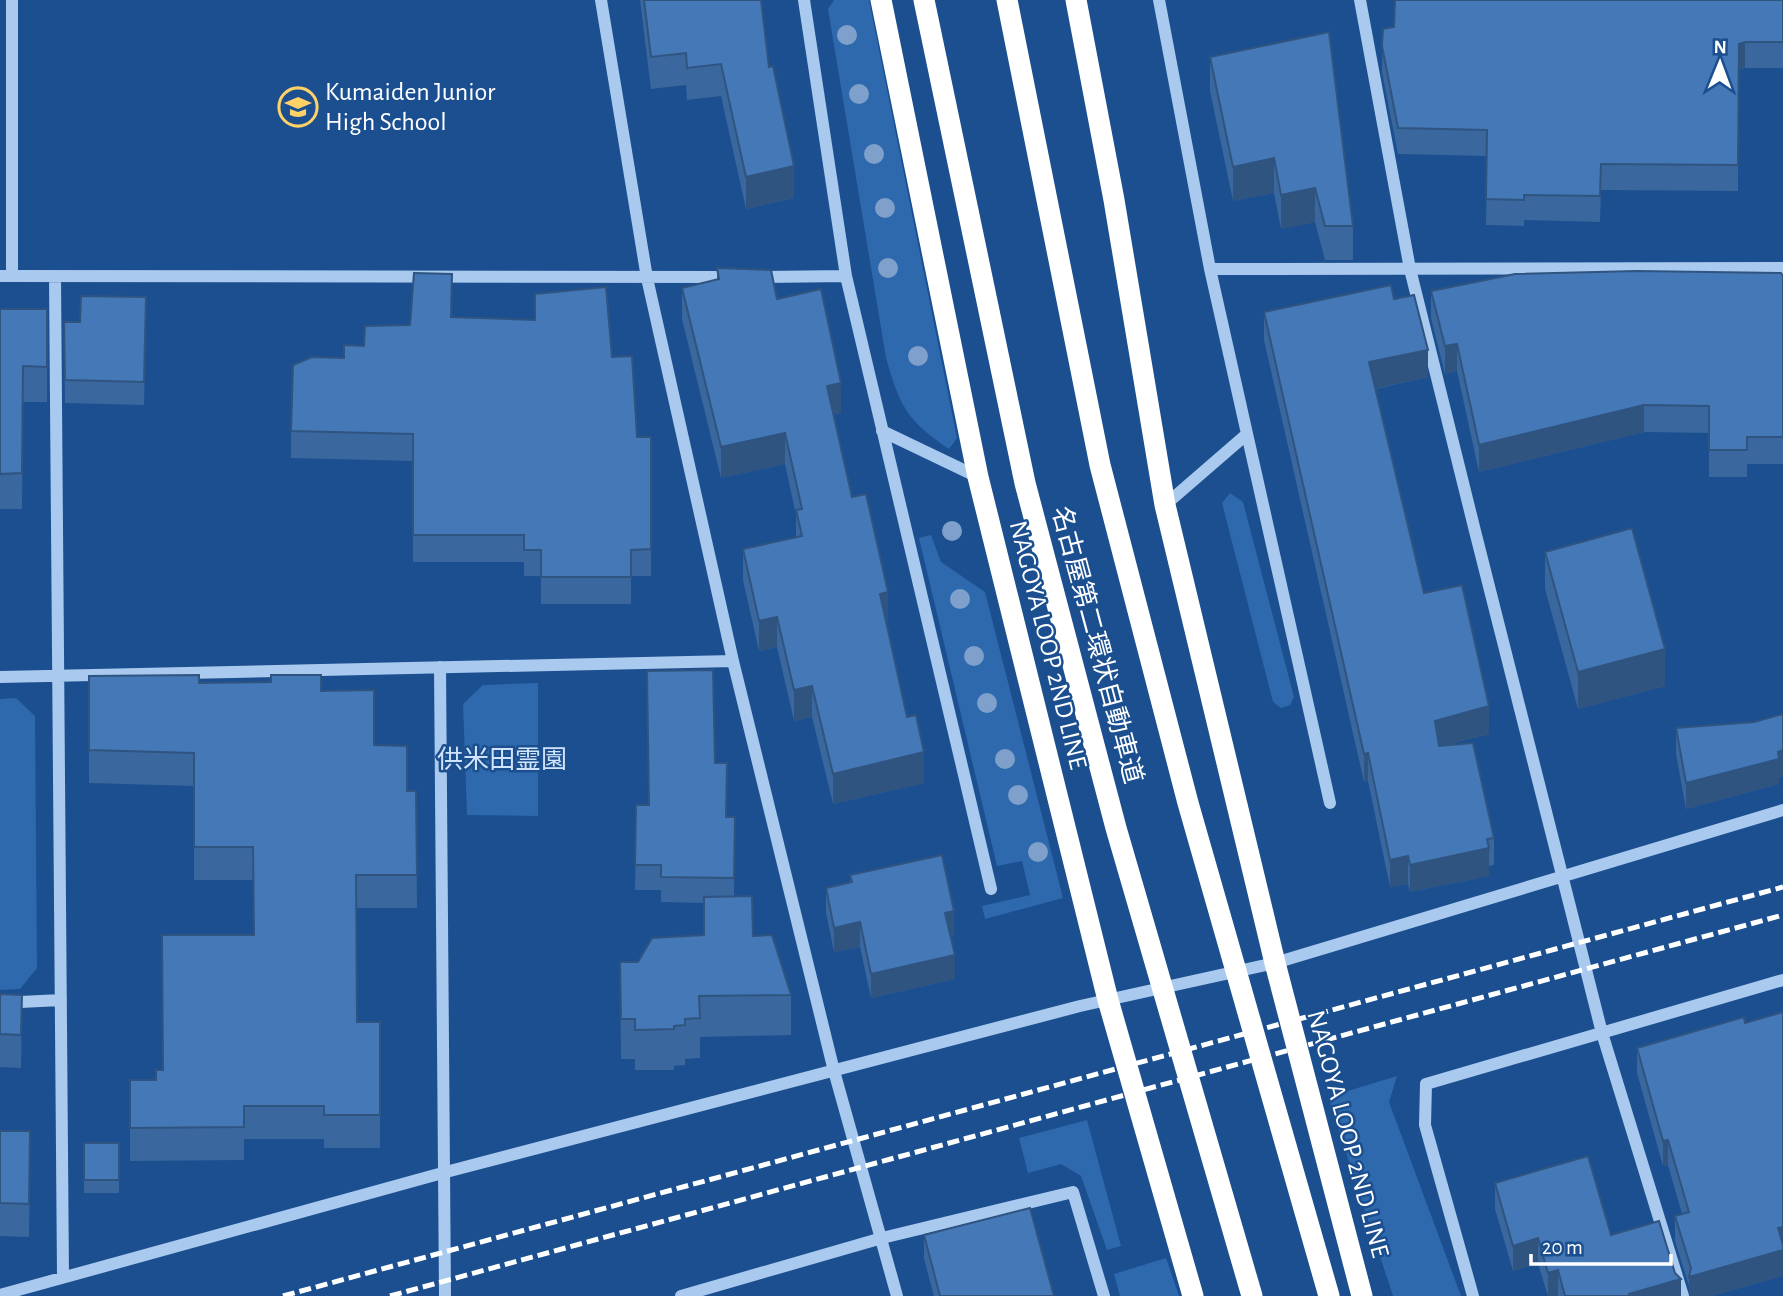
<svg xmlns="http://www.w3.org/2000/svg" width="1783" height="1296" font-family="'Alegreya Sans','Noto Sans JP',sans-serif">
<rect width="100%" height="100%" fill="#1b4f8f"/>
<path fill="#2e69ad" d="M 834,0 L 869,0 L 957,438 L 949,449 C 906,420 900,406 886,358 L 828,9 Z
M 1230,493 L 1243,502 L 1294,697 L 1290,705 L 1281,708 L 1273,702 L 1222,503 Z
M 931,535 L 941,562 L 985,592 L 1063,898 L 985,919 L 982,906 L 1030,895 L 1022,861 L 997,866 L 919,538 Z
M 538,683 L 538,816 L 467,815 L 463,704 L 483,685 Z
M 16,698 L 35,716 L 37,968 L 20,989 L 0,990 L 0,699 Z
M 1397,1076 L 1389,1102 L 1461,1296 L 1393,1296 L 1328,1097 Z
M 1087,1120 L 1121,1246 L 1107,1250 L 1081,1176 L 1061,1164 L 1028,1173 L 1019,1138 Z
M 1166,1258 L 1179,1296 L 1120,1296 L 1114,1274 Z"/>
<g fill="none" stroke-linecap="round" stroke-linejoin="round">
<path stroke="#a9c9ee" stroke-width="12" d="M 601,0 L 647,278 L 733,661 L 834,1071 L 897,1296
M 804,0 L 846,276 L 991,889
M 1159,0 L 1210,269
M 1360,0 L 1410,269 L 1475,531 L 1602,1033 L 1683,1296
M 0,276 L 731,277
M 12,276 L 12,0
M 55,277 L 63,1277
M 756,277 L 846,276
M 882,431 L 978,477
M 1165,505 L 1247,434
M 440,667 L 445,1296
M 0,677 L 733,661
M 1330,803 L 1210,269 L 1783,268
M 0,1003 L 61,1000
M 0,1295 L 446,1172 L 1080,1006 L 1275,963 L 1783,810
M 681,1296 L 882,1238 L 1073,1192 L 1104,1296
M 1473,1296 L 1425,1125 L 1426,1084 L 1783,980"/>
<path stroke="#fff" stroke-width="21" d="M 881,0 L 978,477 L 1108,1000 L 1193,1296
M 1076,0 L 1114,200 L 1165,505 L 1275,963 L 1362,1296"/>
<path stroke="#fff" stroke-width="5" stroke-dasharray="12 5" stroke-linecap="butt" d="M 283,1296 L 1783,887
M 390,1296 L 1783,915"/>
<path stroke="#fff" stroke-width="21" d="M 924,0 L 1025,483 L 1116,828 L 1252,1296
M 1007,0 L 1100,465 L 1188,803 L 1329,1296"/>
</g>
<g fill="#7ea0ca">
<circle cx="847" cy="35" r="10"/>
<circle cx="859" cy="94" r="10"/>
<circle cx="874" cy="154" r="10"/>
<circle cx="885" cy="208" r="10"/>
<circle cx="888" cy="268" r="10"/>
<circle cx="918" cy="356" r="10"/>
<circle cx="952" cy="531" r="10"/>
<circle cx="960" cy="599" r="10"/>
<circle cx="974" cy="656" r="10"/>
<circle cx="987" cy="703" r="10"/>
<circle cx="1005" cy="759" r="10"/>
<circle cx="1018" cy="795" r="10"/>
<circle cx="1038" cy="852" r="10"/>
</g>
<path fill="#3a679d" d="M 640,0 L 761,0 L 769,67 L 794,198 L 746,209 L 721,96 L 687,100 L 686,85 L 651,89 Z
M 1783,0 L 1783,68 L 1745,68 L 1739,70 L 1738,191 L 1601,190 L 1600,222 L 1524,220 L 1524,226 L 1486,225 L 1487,156 L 1398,154 L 1382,72 L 1383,29 Z
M 1210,57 L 1353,226 L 1353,260 L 1325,260 L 1315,222 L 1281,229 L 1274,193 L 1233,201 L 1210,91 Z
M 717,268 L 777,299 L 841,413 L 833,415 L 852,497 L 888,623 L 886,623 L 907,717 L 924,783 L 833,804 L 812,717 L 794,721 L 777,647 L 759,651 L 743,580 L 743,549 L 796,538 L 796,515 L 785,464 L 721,478 L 682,319 L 682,288 L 717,280 Z
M 1783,276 L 1783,464 L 1747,464 L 1747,477 L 1709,477 L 1709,433 L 1644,432 L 1479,472 L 1457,371 L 1445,374 L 1431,318 L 1431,291 Z
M 1394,299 L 1428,377 L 1376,389 L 1424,593 L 1489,734 L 1446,745 L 1494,838 L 1494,865 L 1489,866 L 1489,876 L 1410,892 L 1408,884 L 1390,887 L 1368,781 L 1364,782 L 1264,340 L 1264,312 Z
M 0,309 L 47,309 L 47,402 L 23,402 L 22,509 L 0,509 Z
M 452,317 L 612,357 L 637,437 L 651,437 L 651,576 L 631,576 L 631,604 L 541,604 L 541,576 L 524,576 L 524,562 L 413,562 L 413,461 L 291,458 L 291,431 L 344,358 L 410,325 Z
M 146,319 L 144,405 L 65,403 L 64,322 Z
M 1545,552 L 1665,686 L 1578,709 L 1545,589 Z
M 89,676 L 321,691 L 374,745 L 407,791 L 416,791 L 417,908 L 357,908 L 357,1022 L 380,1022 L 380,1148 L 324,1148 L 324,1139 L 244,1139 L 244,1160 L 130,1161 L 130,1080 L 156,1080 L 254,935 L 253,880 L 194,880 L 194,786 L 89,783 Z
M 1783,714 L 1783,776 L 1779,777 L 1779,784 L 1686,809 L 1676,754 L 1676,728 L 1754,722 Z
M 715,763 L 727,817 L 735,817 L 734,896 L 753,936 L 791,995 L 791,1035 L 700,1037 L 700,1058 L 685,1059 L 685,1065 L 674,1066 L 674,1070 L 635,1070 L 635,1059 L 621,1059 L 620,962 L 638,962 L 704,935 L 704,903 L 661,902 L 661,890 L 635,890 L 636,805 L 649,805 Z
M 850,875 L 954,935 L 951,936 L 955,979 L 871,998 L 860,947 L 834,952 L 826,913 L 826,888 L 850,883 Z
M 0,994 L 22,1028 L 21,1068 L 0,1067 Z
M 1783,1012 L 1783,1276 L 1711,1296 L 1689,1296 L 1689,1286 L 1675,1241 L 1675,1216 L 1682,1214 L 1668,1165 L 1663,1166 L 1637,1073 L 1637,1048 L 1745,1023 Z
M 0,1131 L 30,1164 L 29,1237 L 0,1236 Z
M 84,1143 L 119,1143 L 119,1193 L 84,1193 Z
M 1495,1183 L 1611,1235 L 1681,1296 L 1548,1296 L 1538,1264 L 1513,1271 L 1495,1209 Z
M 924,1235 L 1054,1296 L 934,1296 L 924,1259 Z"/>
<path fill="#305480" d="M 1745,42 L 1745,68 L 1739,70 L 1738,191 L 1739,44 Z
M 1274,158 L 1274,193 L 1233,201 L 1233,167 Z
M 794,166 L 794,198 L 746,209 L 746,177 Z
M 1315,188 L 1315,222 L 1281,229 L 1281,195 Z
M 1457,344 L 1457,371 L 1445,374 L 1445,346 Z
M 1428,350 L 1428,377 L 1369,390 L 1369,362 Z
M 841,383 L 841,413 L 827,417 L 827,386 Z
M 1644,405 L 1644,432 L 1479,472 L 1479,445 Z
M 785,433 L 785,464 L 721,478 L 721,447 Z
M 888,592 L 888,623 L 880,625 L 880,594 Z
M 777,617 L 777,647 L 759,651 L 759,621 Z
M 1665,649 L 1665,686 L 1578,709 L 1578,672 Z
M 812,686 L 812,717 L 794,721 L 794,690 Z
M 1489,706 L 1489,734 L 1435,748 L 1435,721 Z
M 1783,750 L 1783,776 L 1779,777 L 1779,784 L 1686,809 L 1686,783 Z
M 924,752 L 924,783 L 833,804 L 833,774 Z
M 1368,753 L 1368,781 L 1364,782 L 1364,754 Z
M 1489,848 L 1489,876 L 1410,892 L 1410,865 Z
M 1408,856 L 1408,884 L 1390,887 L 1390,860 Z
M 954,911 L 954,935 L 945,937 L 945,913 Z
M 860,922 L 860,947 L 834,952 L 834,928 Z
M 955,955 L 955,979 L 871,998 L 871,974 Z
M 22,995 L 22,1028 L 21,1068 L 21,1035 Z
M 1668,1140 L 1668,1165 L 1663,1166 L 1663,1141 Z
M 1783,1227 L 1783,1276 L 1711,1296 L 1689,1296 L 1689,1277 L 1778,1228 Z
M 1538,1238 L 1538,1264 L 1513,1271 L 1513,1246 Z
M 1558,1270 L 1558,1296 L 1548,1296 L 1548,1273 Z
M 1681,1279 L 1681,1296 L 1629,1296 L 1629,1294 Z"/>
<path fill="#4478b7" stroke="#305480" stroke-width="2" d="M 644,0 L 761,0 L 769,67 L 773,66 L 794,166 L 746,177 L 721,64 L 687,68 L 686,53 L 651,57 Z
M 1395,0 L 1783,0 L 1783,42 L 1745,42 L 1739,44 L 1738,165 L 1601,164 L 1600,196 L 1524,195 L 1524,200 L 1486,199 L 1487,130 L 1398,128 L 1382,46 L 1383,29 L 1394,27 Z
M 1329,32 L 1353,226 L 1325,226 L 1315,188 L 1281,195 L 1274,158 L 1233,167 L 1210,57 Z
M 717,268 L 771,270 L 777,299 L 821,289 L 841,383 L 827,386 L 852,497 L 866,494 L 888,592 L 880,594 L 907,717 L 916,715 L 924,752 L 833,774 L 812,686 L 794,690 L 777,617 L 759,621 L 743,549 L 802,536 L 796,510 L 802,509 L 785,433 L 721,447 L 682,288 L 719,279 Z
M 1637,271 L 1781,273 L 1783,276 L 1783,437 L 1747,437 L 1747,450 L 1709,450 L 1709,406 L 1644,405 L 1479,445 L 1457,344 L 1445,346 L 1431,291 L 1515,274 Z
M 414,273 L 452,274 L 451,317 L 535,320 L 535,294 L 606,287 L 612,357 L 632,356 L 637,437 L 651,437 L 651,549 L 631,550 L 631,577 L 541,577 L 541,550 L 524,550 L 524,535 L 413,535 L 413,434 L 291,431 L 293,365 L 312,357 L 344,358 L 344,345 L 364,346 L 365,326 L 410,325 Z
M 1391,285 L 1394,299 L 1414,295 L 1428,350 L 1369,362 L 1424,593 L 1462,585 L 1489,706 L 1435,721 L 1439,746 L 1473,743 L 1494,838 L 1487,839 L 1489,848 L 1410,865 L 1408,856 L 1390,860 L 1368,753 L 1364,754 L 1264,312 Z
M 81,296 L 146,297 L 144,382 L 65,380 L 64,322 L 80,322 Z
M 0,309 L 47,309 L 47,367 L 23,366 L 22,473 L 0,474 Z
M 1632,528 L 1665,649 L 1578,672 L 1545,552 Z
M 713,670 L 715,763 L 727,763 L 726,817 L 735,817 L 734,878 L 661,877 L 661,865 L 635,865 L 636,805 L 649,805 L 647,671 Z
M 199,675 L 199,683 L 271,682 L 271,675 L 321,675 L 321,691 L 374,690 L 374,745 L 407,746 L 407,791 L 416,791 L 417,875 L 356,875 L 357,1022 L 380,1022 L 380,1115 L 324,1115 L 324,1106 L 244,1106 L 244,1127 L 130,1128 L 130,1080 L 156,1080 L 156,1070 L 163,1070 L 162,935 L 254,935 L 253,847 L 194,847 L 194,753 L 89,750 L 89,676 Z
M 1783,714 L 1783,750 L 1778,752 L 1779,759 L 1686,783 L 1676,728 L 1754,722 Z
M 942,855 L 954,911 L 945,913 L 955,955 L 871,974 L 860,922 L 834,928 L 826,888 L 852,882 L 850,875 Z
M 752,896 L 753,936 L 772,935 L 791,995 L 699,996 L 700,1018 L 685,1019 L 685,1025 L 674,1026 L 674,1029 L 635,1030 L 635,1019 L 621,1019 L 620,962 L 638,962 L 652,938 L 704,935 L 704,897 Z
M 0,994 L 22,995 L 21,1035 L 0,1034 Z
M 1783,1012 L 1783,1227 L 1778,1228 L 1783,1245 L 1783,1250 L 1689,1277 L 1691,1268 L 1675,1216 L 1689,1212 L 1668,1140 L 1663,1141 L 1637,1048 L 1744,1017 L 1745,1023 Z
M 0,1131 L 30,1131 L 29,1204 L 0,1203 Z
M 84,1143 L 119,1143 L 119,1180 L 84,1180 Z
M 1588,1156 L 1611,1235 L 1659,1221 L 1675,1273 L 1681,1279 L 1629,1294 L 1630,1296 L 1565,1296 L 1558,1270 L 1548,1273 L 1538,1238 L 1513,1246 L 1495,1183 Z
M 1030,1208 L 1054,1296 L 940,1296 L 924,1235 Z"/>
<defs>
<g id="school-ring" transform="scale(2.0125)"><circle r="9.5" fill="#1b4f8f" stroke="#ffd166" stroke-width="1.5"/><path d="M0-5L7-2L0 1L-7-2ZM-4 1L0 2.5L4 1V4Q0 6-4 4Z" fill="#ffd166"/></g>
</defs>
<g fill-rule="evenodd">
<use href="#school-ring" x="298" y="107"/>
</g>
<g text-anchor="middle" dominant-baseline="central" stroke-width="5" stroke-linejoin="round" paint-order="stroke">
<g font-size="26" fill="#fff" stroke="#1b4f8f" text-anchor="start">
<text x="325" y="92">Kumaiden Junior<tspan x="325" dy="30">High School</tspan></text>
</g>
<g font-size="26" fill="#fff" stroke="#1b4f8f">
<text transform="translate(1048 645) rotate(76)">NAGOYA LOOP 2ND LINE</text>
<text transform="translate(1097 645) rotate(75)">名古屋第二環状自動車道</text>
<text transform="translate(1348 1134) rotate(75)">NAGOYA LOOP 2ND LINE</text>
</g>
<g font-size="26" fill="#cfe3fa" stroke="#1b4f8f">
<text x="502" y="760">供米田霊園</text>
</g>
</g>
<g transform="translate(1720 63) rotate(1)" stroke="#1b4f8f" stroke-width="5" paint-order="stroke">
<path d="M0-5L12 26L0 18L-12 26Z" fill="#ffffff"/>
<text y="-10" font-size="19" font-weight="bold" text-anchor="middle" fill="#ffffff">N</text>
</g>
<path d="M1531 1254v10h140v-10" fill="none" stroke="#ffffff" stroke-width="3.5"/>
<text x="1542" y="1254" font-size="21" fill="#ffffff" stroke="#1b4f8f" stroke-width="5" paint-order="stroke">20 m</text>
</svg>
